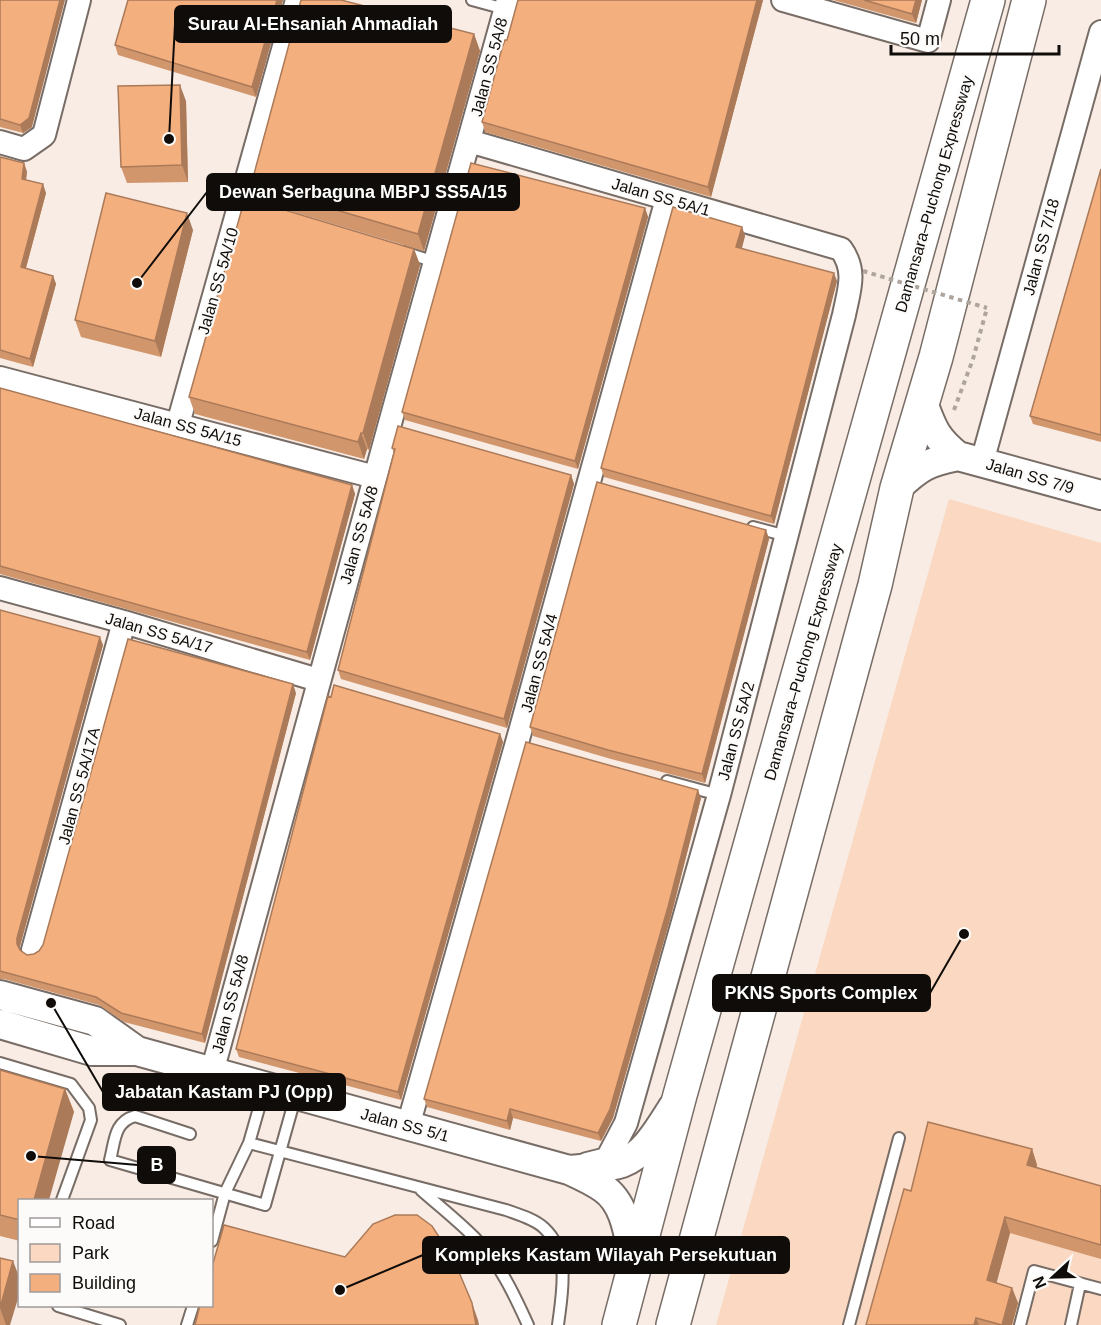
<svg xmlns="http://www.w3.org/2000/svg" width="1101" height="1325" font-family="Helvetica,sans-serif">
<rect width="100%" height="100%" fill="#f8ece4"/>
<path fill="#fad8c1" d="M 949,499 L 1101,543 L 1101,1325 L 716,1325 Z"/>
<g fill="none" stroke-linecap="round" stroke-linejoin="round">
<g stroke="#786d66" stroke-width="14">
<path id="service" d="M 472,0 L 505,9
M 404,252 L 435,262
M 753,527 L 787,536
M 667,781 L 719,795
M 0,1063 L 71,1084 L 89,1108 L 91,1120 L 62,1200
M 190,1134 L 135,1116 C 114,1122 115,1141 110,1160 L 265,1205 L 296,1095
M 249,1143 L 506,1210 C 517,1214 535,1219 544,1228 C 571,1253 562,1293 558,1325
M 421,1190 C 438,1205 457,1220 474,1237 C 499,1262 514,1294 528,1325
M 212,1241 L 225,1193 L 249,1143 L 265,1087
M 58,1306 L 120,1325
M 187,1325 L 193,1306
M 849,1325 L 899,1138
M 1020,1325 L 1034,1271 L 1101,1289
M 1071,1325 L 1080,1284"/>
</g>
<g stroke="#786d66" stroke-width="26">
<path id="minor" d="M 783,0 L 928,41 L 939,0
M 469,141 L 841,249 C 857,271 849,290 844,315 L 719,795 L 626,1123 L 607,1159 L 587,1164
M 0,142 L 24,149 L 44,135 L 79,0
M 0,378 L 375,477
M 178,424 L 297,0
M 982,462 L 1101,32
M 0,588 L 124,622 L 318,680
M 33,950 L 124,622
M 212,1072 C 309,714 408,357 508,0
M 408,1126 L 518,739 L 667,199"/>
</g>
<g stroke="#786d66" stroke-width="32">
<path id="tertiary" d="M 922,400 C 932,427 935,438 958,456 L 1101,495
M 897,488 C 920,466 928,462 958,456
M 0,995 L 95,1021 L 137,1051
M 0,1024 L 92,1051 L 137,1051 L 569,1170 C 580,1175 593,1181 603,1188 C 627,1204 629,1240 635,1266
M 569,1170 C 587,1168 605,1169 622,1163 C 645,1155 660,1127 673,1107"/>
</g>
<g stroke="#786d66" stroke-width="36">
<path id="motorway" d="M 619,1325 L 680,1095 L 988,0
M 673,1325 L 875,585 L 897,488 L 936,357 L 1029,0"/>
</g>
<path stroke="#aea59f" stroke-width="4" stroke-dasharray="4.5 4.5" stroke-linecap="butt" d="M 954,410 L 973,359 L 987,308"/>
<use href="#service" stroke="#fff" stroke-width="10"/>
<use href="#minor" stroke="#fff" stroke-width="22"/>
<use href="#tertiary" stroke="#fff" stroke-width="28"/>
<use href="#motorway" stroke="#fff" stroke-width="33"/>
<path stroke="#aea59f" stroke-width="4" stroke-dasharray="4.5 4.5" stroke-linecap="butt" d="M 863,271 L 987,308"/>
</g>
<path fill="#d2966d" d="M 0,0 L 32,127 L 23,133 L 0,127 Z
M 128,0 L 283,0 L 256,97 L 118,55 L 115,45 Z
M 763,0 L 711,197 L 485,132 L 482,122 L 507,40 Z
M 833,0 L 922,0 L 916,23 Z
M 474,34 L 480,51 L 424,251 L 257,201 L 251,185 Z
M 186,101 L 188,182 L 127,183 L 121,167 Z
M 0,157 L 24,163 L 27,172 L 26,180 L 46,193 L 26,268 L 53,276 L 56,284 L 33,367 L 0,358 Z
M 1101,169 L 1101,442 L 1033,424 L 1030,416 Z
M 246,205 L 414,249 L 420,265 L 369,450 L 367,449 L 364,459 L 195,414 L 189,397 Z
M 645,208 L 648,217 L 578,469 L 405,420 L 402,412 Z
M 742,227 L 745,236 L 741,248 L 837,281 L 774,524 L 604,477 L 601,468 Z
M 193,230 L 161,357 L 81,337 L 75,320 Z
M 0,388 L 352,485 L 355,494 L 310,660 L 0,574 Z
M 392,448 L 571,475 L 574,484 L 507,728 L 341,679 L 338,670 L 394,454 Z
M 766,530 L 769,539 L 705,783 L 611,759 L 533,736 L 530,727 Z
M 0,610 L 103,645 L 20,946 L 20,950 L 27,955 L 34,954 L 39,951 L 296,693 L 205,1043 L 124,1022 L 99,1005 L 4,979 L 0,979 Z
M 331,697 L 500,734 L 503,742 L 401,1100 L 239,1057 L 236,1049 Z
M 701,798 L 671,916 L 613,1118 L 601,1141 L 513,1118 L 510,1130 L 427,1107 L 424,1099 Z
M 0,1070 L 65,1089 L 74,1112 L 20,1200 L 20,1241 L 0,1236 Z
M 1032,1149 L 1037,1165 L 1037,1167 L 1101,1186 L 1101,1259 L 1010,1233 L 996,1283 L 1012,1288 L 1018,1303 L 1012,1325 L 866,1325 L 911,1191 Z
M 0,1258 L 10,1325 L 0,1325 Z"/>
<path fill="#ab7a59" d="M 60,0 L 65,0 L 32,127 L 23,133 L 20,125 Z
M 277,0 L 283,0 L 256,97 L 252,87 Z
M 757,0 L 763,0 L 711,197 L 708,187 Z
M 916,0 L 922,0 L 916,23 L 912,14 Z
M 474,34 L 480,51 L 424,251 L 418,234 Z
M 180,85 L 186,101 L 188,182 L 182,165 Z
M 24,163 L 27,172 L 25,187 L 22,179 Z
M 43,184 L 46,193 L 24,275 L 21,267 Z
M 645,208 L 648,217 L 578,469 L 575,461 Z
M 187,213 L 193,230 L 161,357 L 155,341 Z
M 742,227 L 745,236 L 740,256 L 736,247 Z
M 414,249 L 420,265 L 369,450 L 363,433 Z
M 834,273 L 837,281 L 774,524 L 771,516 Z
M 53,276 L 56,284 L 33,367 L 30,359 Z
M 361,433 L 367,449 L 364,459 L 358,442 Z
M 571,475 L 574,484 L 507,728 L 504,719 Z
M 352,485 L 355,494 L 310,660 L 307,652 Z
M 766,530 L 769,539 L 705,783 L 702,774 Z
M 100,637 L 103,645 L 20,946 L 20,953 L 17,944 L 17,938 Z
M 293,684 L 296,693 L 205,1043 L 202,1034 Z
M 500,734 L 503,742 L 401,1100 L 398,1092 Z
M 698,790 L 701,798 L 671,916 L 613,1118 L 601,1141 L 598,1133 Z
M 65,1089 L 74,1112 L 49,1200 L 34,1200 Z
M 510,1109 L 513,1118 L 510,1130 L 507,1121 Z
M 1032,1149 L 1037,1165 L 1033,1180 L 1027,1165 Z
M 1005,1217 L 1010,1233 L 993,1296 L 987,1280 Z
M 13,1261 L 20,1279 L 20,1292 L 10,1325 L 6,1325 L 0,1308 Z
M 1012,1288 L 1018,1303 L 1012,1325 L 1002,1325 Z
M 472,1303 L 478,1320 L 479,1325 L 476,1325 Z
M 976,1318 L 979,1325 L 974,1325 Z"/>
<path fill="#f4af7f" stroke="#ab7a59" stroke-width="1.5" d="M 0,0 L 60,0 L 29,118 L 20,125 L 0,119 Z
M 128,0 L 277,0 L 252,87 L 115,45 Z
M 301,0 L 341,0 L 474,34 L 418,234 L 251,185 Z
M 518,0 L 757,0 L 708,187 L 482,122 L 502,48 L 505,40 L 507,40 Z
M 864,0 L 916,0 L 912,14 Z
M 180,85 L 182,165 L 121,167 L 118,86 Z
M 0,157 L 24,163 L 22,179 L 43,184 L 21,267 L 53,276 L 30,359 L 0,350 Z
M 471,163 L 645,208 L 575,461 L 402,412 Z
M 1101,169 L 1101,435 L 1030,416 Z
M 106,193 L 187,213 L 155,341 L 75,320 Z
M 248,199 L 414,249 L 363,433 L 361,433 L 358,442 L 189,397 L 243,205 L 246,205 Z
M 673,207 L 742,227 L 736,247 L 834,273 L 771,516 L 601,468 Z
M 0,388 L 352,485 L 307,652 L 0,566 Z
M 398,426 L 571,475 L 504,719 L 338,670 L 395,449 L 392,448 Z
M 597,482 L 766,530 L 702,774 L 608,750 L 530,727 Z
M 0,610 L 100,637 L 17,938 L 17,944 L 20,950 L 27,955 L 34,954 L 39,951 L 43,945 L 128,639 L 293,684 L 202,1034 L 121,1013 L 96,997 L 0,971 Z
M 334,685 L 500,734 L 398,1092 L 236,1049 L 328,696 L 331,697 Z
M 526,742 L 698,790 L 668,907 L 610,1109 L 598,1133 L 510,1109 L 507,1121 L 424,1099 Z
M 0,1070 L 65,1089 L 34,1200 L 20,1200 L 20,1220 L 0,1215 Z
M 928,1122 L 1032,1149 L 1027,1165 L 1101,1186 L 1101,1245 L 1005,1217 L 987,1280 L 1012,1288 L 1002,1325 L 976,1318 L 974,1325 L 866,1325 L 904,1189 L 911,1191 Z
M 395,1215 L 417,1215 L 432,1226 L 453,1258 L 472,1303 L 476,1325 L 195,1325 L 200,1305 L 212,1305 L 212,1267 L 224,1225 L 345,1257 L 373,1224 Z
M 0,1258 L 13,1261 L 0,1308 Z"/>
<g text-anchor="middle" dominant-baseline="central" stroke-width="4.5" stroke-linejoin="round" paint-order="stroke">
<g font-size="16" fill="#0f0c09" stroke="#fdfbf9">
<text transform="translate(489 67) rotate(-75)">Jalan SS 5A/8</text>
<text transform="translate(934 194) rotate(-74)">Damansara–Puchong Expressway</text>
<text transform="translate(661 197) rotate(16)">Jalan SS 5A/1</text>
<text transform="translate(1041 247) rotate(-75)">Jalan SS 7/18</text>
<text transform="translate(218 281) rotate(-74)">Jalan SS 5A/10</text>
<text transform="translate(188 427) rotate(15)">Jalan SS 5A/15</text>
<text transform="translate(1030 476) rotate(16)">Jalan SS 7/9</text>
<text transform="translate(359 535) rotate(-74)">Jalan SS 5A/8</text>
<text transform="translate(159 633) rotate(16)">Jalan SS 5A/17</text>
<text transform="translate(803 662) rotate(-74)">Damansara–Puchong Expressway</text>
<text transform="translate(539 663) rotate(-75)">Jalan SS 5A/4</text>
<text transform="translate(736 731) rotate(-75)">Jalan SS 5A/2</text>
<text transform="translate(79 786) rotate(-75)">Jalan SS 5A/17A</text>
<text transform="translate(230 1004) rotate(-75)">Jalan SS 5A/8</text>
<text transform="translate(405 1125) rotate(15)">Jalan SS 5/1</text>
</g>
</g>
<path fill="none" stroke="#0f0c09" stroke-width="2" d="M169 139L175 24M137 283L207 192M964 934L930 993M51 1003L103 1092M31 1156L138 1165M340 1290L423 1255"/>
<g fill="#0f0c09" stroke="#fdfbf9" stroke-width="2">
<circle cx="169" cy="139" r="6"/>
<circle cx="137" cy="283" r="6"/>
<circle cx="964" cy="934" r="6"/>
<circle cx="51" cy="1003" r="6"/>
<circle cx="31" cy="1156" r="6"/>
<circle cx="340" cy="1290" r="6"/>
</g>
<g fill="#0f0c09" stroke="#0f0c09" stroke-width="2">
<rect x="175" y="6" width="276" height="36" rx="6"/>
<rect x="207" y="174" width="312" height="36" rx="6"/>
<rect x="713" y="975" width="217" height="36" rx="6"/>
<rect x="103" y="1074" width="242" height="36" rx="6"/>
<rect x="138" y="1147" width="37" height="36" rx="6"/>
<rect x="423" y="1237" width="366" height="36" rx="6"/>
</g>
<g font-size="18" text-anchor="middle" font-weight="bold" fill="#fff">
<text x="313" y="30">Surau Al-Ehsaniah Ahmadiah</text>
<text x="363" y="198">Dewan Serbaguna MBPJ SS5A/15</text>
<text x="821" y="999">PKNS Sports Complex</text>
<text x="224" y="1098">Jabatan Kastam PJ (Opp)</text>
<text x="157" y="1171">B</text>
<text x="606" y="1261">Kompleks Kastam Wilayah Persekutuan</text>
</g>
<rect x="18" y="1199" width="195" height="108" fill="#fdfbf9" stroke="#9e9b99" stroke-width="1.5"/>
<rect x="30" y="1218" width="30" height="9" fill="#ffffff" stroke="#9e9b99" stroke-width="1.5"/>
<text x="72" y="1229" font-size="18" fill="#0f0c09">Road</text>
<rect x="30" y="1244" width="30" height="18" fill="#fad8c1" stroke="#9e9b99" stroke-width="1.5"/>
<text x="72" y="1259" font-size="18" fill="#0f0c09">Park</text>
<rect x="30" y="1274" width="30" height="18" fill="#f4af7f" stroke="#9e9b99" stroke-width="1.5"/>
<text x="72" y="1289" font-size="18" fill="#0f0c09">Building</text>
<g transform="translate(1053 1277) rotate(248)" stroke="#fdfbf9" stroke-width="4.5" paint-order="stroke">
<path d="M0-4.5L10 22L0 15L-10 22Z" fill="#0f0c09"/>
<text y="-9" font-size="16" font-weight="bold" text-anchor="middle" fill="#0f0c09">N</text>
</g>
<path d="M891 45v9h168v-9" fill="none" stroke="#0f0c09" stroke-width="3"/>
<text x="900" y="45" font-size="18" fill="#0f0c09" stroke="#fdfbf9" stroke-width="4.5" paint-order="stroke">50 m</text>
</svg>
